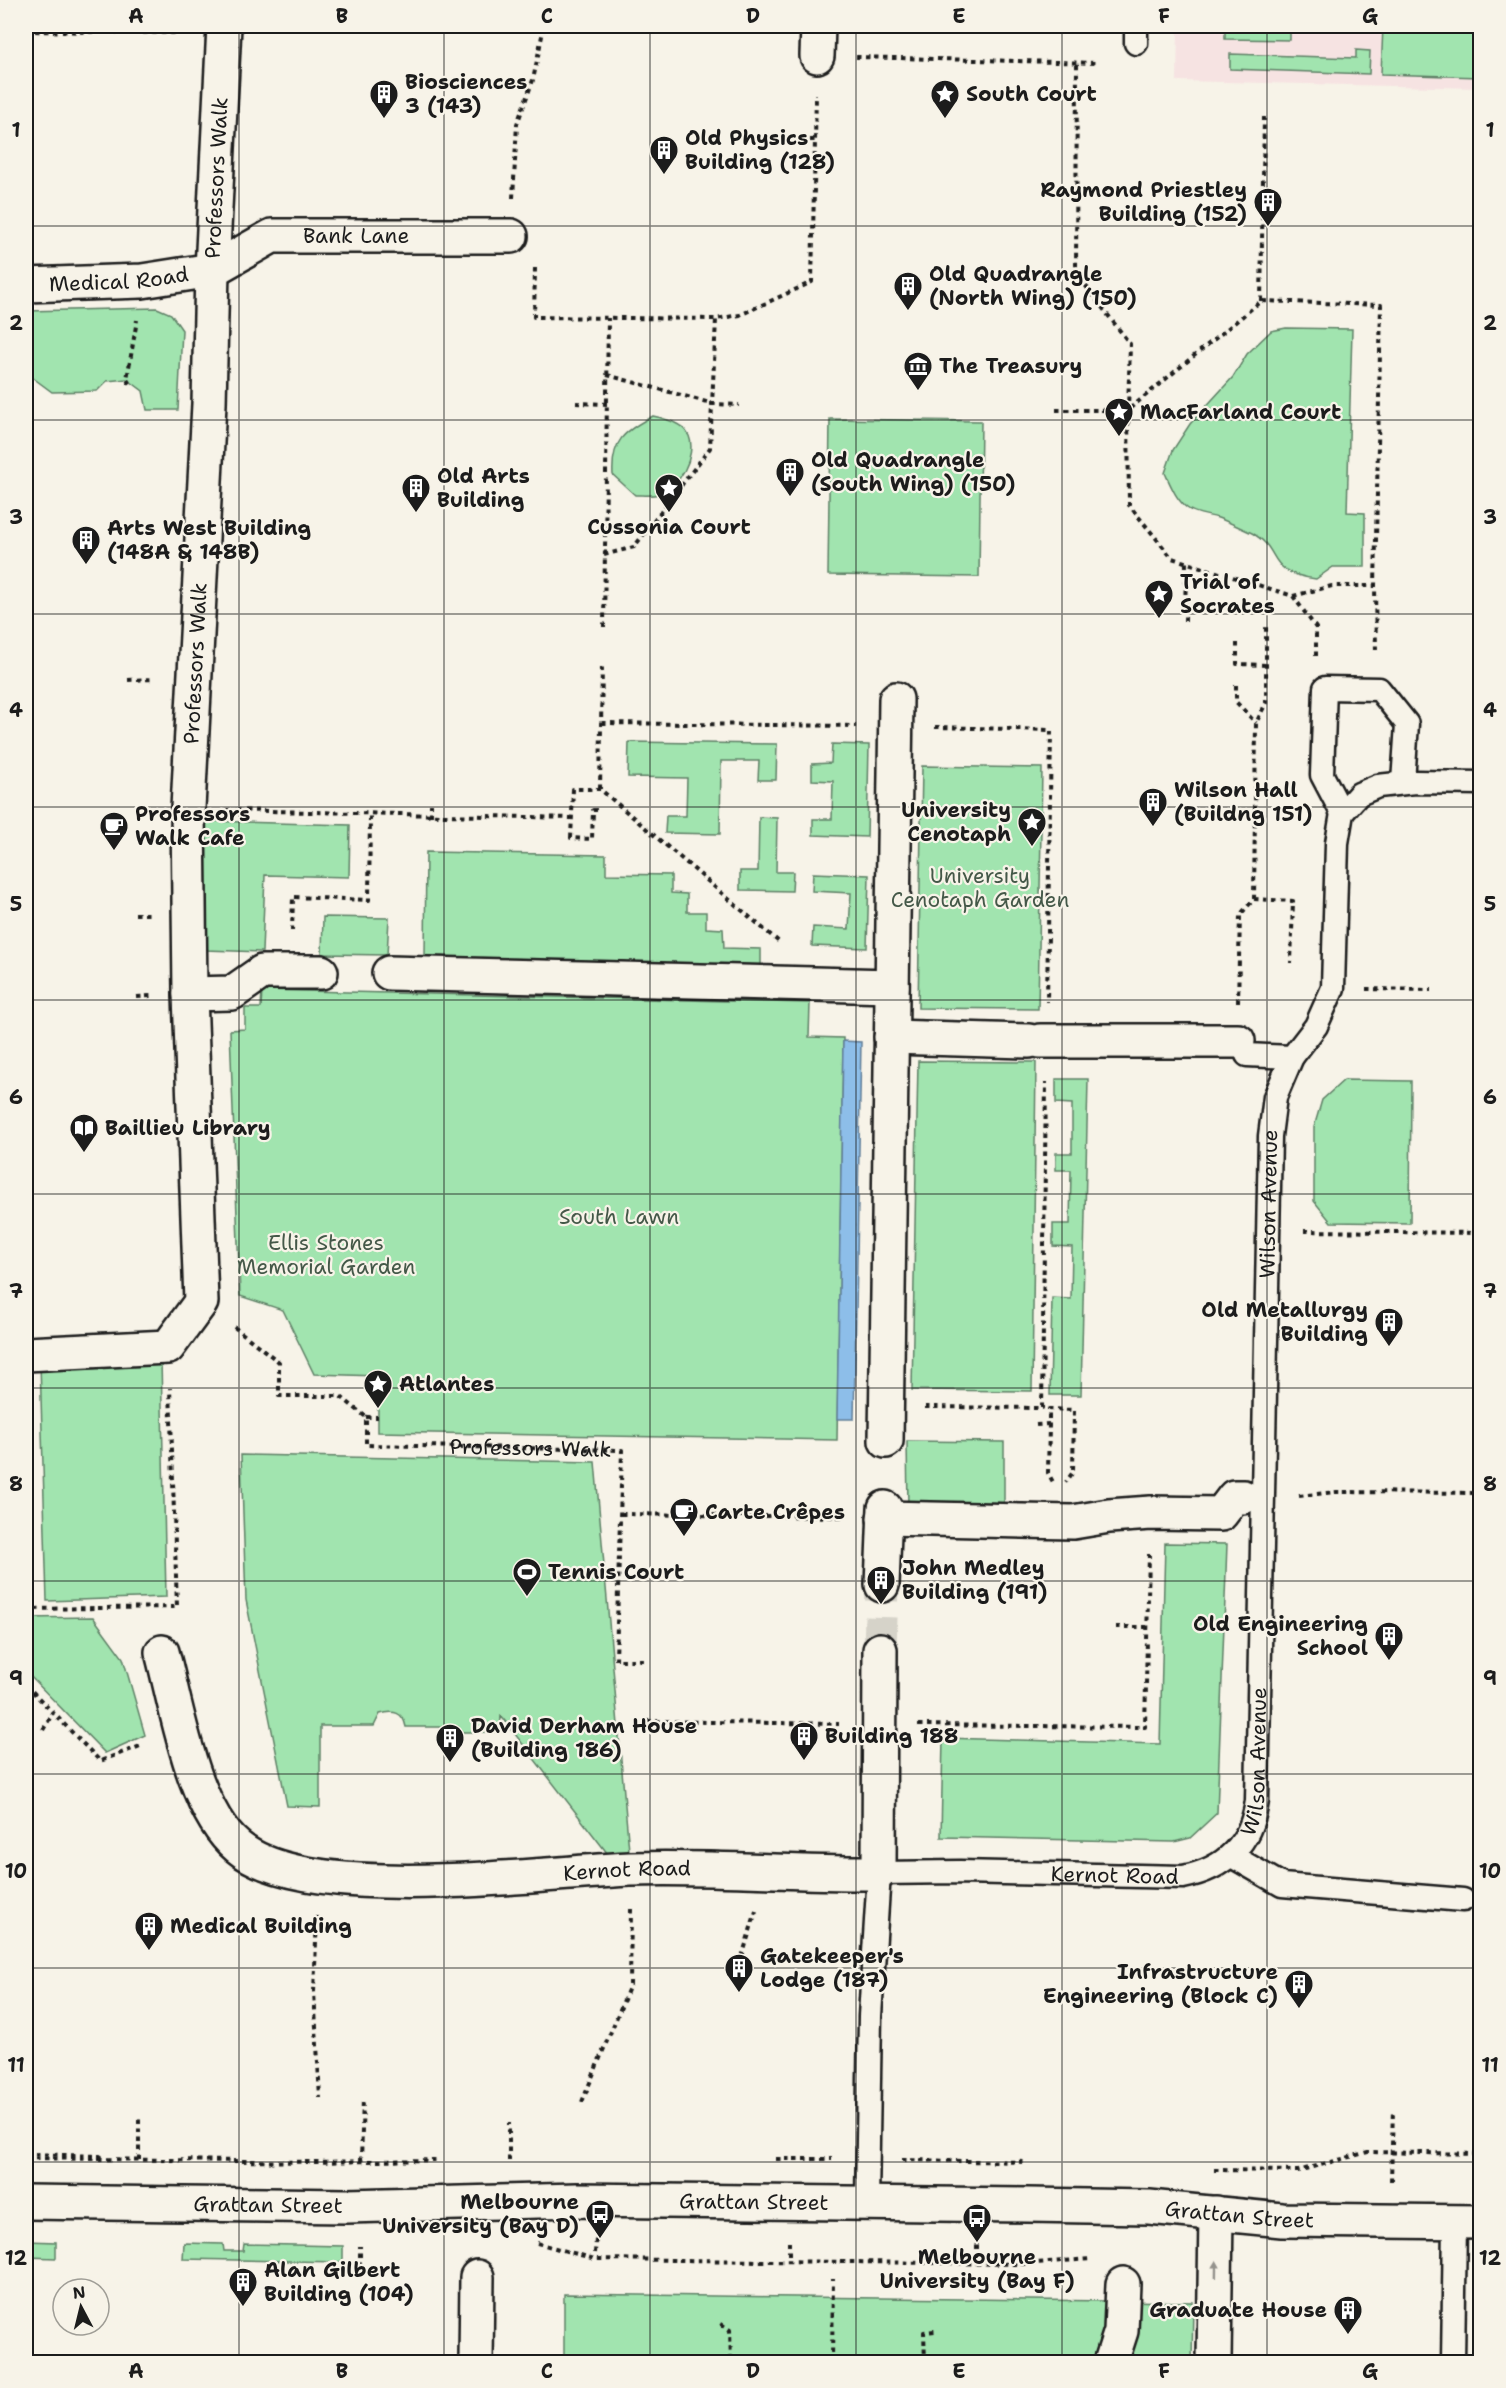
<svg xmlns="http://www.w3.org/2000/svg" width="1506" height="2388" font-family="'Shantell Sans',sans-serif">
<rect width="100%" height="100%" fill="#f7f3e8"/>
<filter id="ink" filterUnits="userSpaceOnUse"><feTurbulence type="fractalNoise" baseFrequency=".0167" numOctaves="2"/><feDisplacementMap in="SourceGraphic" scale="12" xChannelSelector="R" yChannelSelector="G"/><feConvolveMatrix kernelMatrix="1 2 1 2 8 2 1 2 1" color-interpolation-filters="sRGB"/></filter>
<g filter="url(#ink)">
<path fill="#f6e3e2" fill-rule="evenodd" d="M 1178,26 L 1225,26 L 1225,39 L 1289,40 L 1290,26 L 1383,26 L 1382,74 L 1480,77 L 1480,88 L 1177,81 ZM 1230,54 L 1356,58 L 1230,69 Z"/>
<path fill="#a1e4af" stroke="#5e8066" stroke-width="1.5" d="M 1217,26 L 1290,26 L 1290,40 L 1225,39 L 1225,26 Z
M 1383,26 L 1480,26 L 1480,77 L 1381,74 Z
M 1356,50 L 1370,51 L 1369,74 L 1230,69 L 1230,54 L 1356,58 Z
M 157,308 L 171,314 L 182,330 L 178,410 L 147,410 L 143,391 L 127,379 L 107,381 L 97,391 L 52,392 L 33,378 L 26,378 L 26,311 Z
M 1286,328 L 1352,329 L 1347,512 L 1365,513 L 1365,567 L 1333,567 L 1316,579 C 1263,572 1284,551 1252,533 C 1241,528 1229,522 1218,518 C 1208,515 1194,514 1187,508 C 1176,499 1171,486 1165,473 L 1173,450 L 1190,424 L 1233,377 L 1247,354 L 1271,331 Z
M 653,416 C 666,419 683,423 689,436 C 697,455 679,489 659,494 C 652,496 643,495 635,495 L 613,475 C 611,441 624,431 653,416 Z
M 830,419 L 981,421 L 979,577 L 828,575 Z
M 629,742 L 777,744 L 776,780 L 758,780 L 759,761 L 721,761 L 720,834 L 665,833 L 666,816 L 686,816 L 687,778 L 628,777 Z
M 832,744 L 869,745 L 867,837 L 813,835 L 813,819 L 832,819 L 833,781 L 812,780 L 812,764 L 831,763 Z
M 922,766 L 1042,768 L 1038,1009 L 918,1008 Z
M 759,817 L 777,818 L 776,872 L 793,872 L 792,891 L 740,890 L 740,871 L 758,871 Z
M 206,821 L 350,825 L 349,877 L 265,875 L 262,952 L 206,950 Z
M 426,852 L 606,855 L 606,874 L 671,875 L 671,893 L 687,894 L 687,912 L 706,912 L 706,928 L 723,929 L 724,948 L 761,949 L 761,965 L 425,957 Z
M 813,873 L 869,875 L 867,948 L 812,946 L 813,927 L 849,929 L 851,893 L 812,891 Z
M 323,917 L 389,918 L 387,955 L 322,954 Z
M 262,990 L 810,1003 L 809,1037 L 843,1038 L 843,1041 L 837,1440 L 378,1432 L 378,1376 L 314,1374 L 283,1310 L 240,1296 L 230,1030 L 245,1029 L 245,1008 L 261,1008 Z
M 918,1061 L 1036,1062 L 1032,1391 L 912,1390 Z
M 1056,1079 L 1088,1079 L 1081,1395 L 1050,1395 L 1052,1298 L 1071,1299 L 1072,1247 L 1053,1246 L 1053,1224 L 1070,1224 L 1071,1170 L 1056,1170 L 1056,1153 L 1072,1153 L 1072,1104 L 1056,1103 Z
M 1344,1080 L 1411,1081 L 1410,1223 L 1331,1222 L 1314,1201 L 1314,1127 L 1322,1100 Z
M 161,1359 L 166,1597 L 47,1601 L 40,1363 Z
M 907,1441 L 1004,1442 L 1004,1509 L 908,1507 Z
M 241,1455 L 595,1462 L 632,1885 L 501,1716 L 500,1732 L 458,1732 L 458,1727 L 406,1727 C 403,1712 394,1710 380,1714 L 374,1726 L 320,1726 L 320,1807 L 287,1806 L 246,1600 Z
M 1165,1543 L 1227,1544 L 1217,1813 L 1190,1838 L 1174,1842 L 941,1837 L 943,1738 L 1160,1744 Z
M 93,1617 L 123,1658 L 145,1735 L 105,1753 L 26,1672 L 26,1618 Z
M 26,2241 L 56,2242 L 56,2258 L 26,2257 Z
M 184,2243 L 223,2244 L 224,2251 L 243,2251 L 244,2244 L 343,2246 L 343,2262 L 183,2259 Z
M 564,2294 L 1193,2302 L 1192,2362 L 564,2362 Z"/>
<path fill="#8dbee9" stroke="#607d97" stroke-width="1.5" d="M 843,1041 L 861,1042 L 854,1419 L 837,1419 Z"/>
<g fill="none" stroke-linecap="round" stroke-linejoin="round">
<path stroke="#d6d3c9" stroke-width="33" stroke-dasharray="33 16" stroke-linecap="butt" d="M 880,1650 L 882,1585"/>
<g stroke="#1c1c1c" stroke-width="27">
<g id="lane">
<path d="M 1136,43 L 1136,26"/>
<path d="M 1342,813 L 1322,775 L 1325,688 L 1379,689 L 1407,724 L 1403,782"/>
<path d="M 1247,1055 L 1292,1057"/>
<path d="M 1232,1856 L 1282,1885 L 1463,1900"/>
<path id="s2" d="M 867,2203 L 870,2016 L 879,1873 L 960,1872 L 1183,1877 C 1225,1869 1251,1844 1257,1801 L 1270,1136 L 1275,1097 L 1292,1057 L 1316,1026 L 1333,988 L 1337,843 L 1342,813 L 1359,794 L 1378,786 L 1415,782 L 1480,783"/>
<path d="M 1453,2362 L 1455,2222"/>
</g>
</g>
<g stroke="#1c1c1c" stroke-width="38">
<g id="street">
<path d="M 817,56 L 818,26"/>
<path id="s3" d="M 26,285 L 142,281 L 212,270 L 272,236 L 511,236"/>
<path d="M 389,973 L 892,986"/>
<path d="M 190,994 L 232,993 L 262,972 L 321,972"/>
<path d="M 891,1037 L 1029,1041"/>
<path d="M 1040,1041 L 1238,1041"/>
<path id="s4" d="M 26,1354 L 168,1347 L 201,1302 L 190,994 L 188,808 L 209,404 L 212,270 L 224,26"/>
<path d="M 886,1441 L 896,699"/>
<path d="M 884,1518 L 1073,1522 L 1109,1516 L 1151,1513 L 1221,1514 L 1234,1497 L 1243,1497"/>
<path d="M 882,1585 L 885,1508"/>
<path id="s5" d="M 162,1652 C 177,1708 192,1809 238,1847 C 306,1905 540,1873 630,1869 C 713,1866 796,1874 879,1873 L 880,1650"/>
<path d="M 476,2362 L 477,2277"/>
<path d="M 1111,2362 L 1121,2331 L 1123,2284"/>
<path d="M 1214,2362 L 1216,2213"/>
</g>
</g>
<g stroke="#1c1c1c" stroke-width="38">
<g id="secondary">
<path id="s6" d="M 26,2202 L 347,2206 L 577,2200 L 1028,2205 L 1149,2207 L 1282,2220 L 1480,2222"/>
</g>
</g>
<g stroke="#1c1c1c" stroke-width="4" stroke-dasharray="4.5 4.5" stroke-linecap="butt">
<path d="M 26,31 L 184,33"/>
<path d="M 856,57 L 1097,63"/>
<path d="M 801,140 L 815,140"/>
<path d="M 513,198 L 517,124 L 533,80 L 544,26"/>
<path d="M 535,268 L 534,317 L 716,319 L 740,315 L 812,282 L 816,94"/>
<path d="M 1261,301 L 1264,117"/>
<path d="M 607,375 L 714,404 L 739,405"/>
<path d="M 129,384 L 127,379 L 137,320"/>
<path d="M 576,403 L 607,404"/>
<path d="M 1056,410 L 1128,410 L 1130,344 L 1076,273 L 1077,63"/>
<path d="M 604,555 L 634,547 L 710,448 L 716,319"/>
<path d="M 1293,596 L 1332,586 L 1375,586"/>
<path d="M 1185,621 L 1186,562"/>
<path d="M 604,627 L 608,318"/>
<path d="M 1237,643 L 1237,664 L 1266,665"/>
<path d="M 1316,656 L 1316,628 L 1293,596 L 1172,558 L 1129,505 L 1128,410 L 1261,301 L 1381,305 L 1375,586 L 1376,654"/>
<path d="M 128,680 L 154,679"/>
<path d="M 1236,685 L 1236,702 L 1256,723"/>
<path d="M 602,723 L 856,726"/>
<path d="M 935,727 L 1051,730 L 1047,1002"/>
<path d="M 600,789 L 602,665"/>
<path d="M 227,810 L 572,818"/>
<path d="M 597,810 L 593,810 L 592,839 L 571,838 L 573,789 L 600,789 L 779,942"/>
<path d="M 431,816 L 431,804"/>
<path d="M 1254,899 L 1293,901 L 1291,963"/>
<path d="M 135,914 L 149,914"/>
<path d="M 292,931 L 293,897 L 369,900 L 370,815"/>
<path d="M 1366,989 L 1432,990"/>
<path d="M 137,997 L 151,996"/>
<path d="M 1238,1002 L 1240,915 L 1254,899 L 1256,723 L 1266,703 L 1266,626"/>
<path d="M 1304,1231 L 1480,1233"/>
<path id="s1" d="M 234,1327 L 279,1362 L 279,1396 L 340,1396 L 366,1417 L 366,1445 L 622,1450 L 616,1660 L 645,1660"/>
<path d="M 925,1407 L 1042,1408 L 1046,1082"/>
<path d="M 366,1417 L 378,1417"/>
<path d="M 1049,1424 L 1048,1473 L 1053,1482"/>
<path d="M 1036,1425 L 1049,1424 L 1049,1409 L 1074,1410 L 1073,1472 L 1066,1482"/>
<path d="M 1299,1496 L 1336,1492 L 1480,1493"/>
<path d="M 621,1514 L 845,1517"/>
<path d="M 26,1609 L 177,1607 L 170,1388"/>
<path d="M 1116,1627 L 1147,1627"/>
<path d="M 26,1685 L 100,1761 L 143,1745"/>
<path d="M 647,1721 L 839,1724"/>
<path d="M 918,1725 L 1145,1727 L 1149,1554"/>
<path d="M 43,1730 L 53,1713"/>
<path d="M 317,1916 L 314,1992 L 320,2098"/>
<path d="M 742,1957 L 756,1911"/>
<path d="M 582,2102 L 630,1985 L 631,1909"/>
<path d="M 26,2154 L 100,2156 L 104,2159"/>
<path d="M 26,2158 L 312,2162 L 436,2160"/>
<path d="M 776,2159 L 832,2159"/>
<path d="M 139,2160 L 139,2119"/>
<path d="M 902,2160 L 1027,2162"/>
<path d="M 361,2161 L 363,2099"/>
<path d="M 509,2161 L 509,2123"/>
<path d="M 1214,2170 L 1298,2171 L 1368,2152 L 1480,2154"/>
<path d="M 1391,2181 L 1393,2109"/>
<path d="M 537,2243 L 595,2259 L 1021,2264 L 1091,2259"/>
<path d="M 595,2253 L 596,2239"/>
<path d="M 789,2255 L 789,2242"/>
<path d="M 977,2258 L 977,2244"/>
<path d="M 360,2275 L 360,2246"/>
<path d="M 721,2324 L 730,2330 L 731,2362"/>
<path d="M 832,2362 L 833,2279"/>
<path d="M 925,2362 L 924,2332 L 935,2331"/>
</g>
<use href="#lane" stroke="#f7f3e8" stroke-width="22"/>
<use href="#street" stroke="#f7f3e8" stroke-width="33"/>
<use href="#secondary" stroke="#f7f3e8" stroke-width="33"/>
</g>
<defs><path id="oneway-solid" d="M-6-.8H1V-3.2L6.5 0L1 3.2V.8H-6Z" transform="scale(1.5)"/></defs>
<use fill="#94928c" href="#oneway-solid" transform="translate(1216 2269) rotate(-89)"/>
</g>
<path fill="none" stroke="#1c1c1c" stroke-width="1.5" stroke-opacity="0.55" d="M 239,26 L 239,2362M 444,26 L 444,2362M 650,26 L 650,2362M 856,26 L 856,2362M 1062,26 L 1062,2362M 1267,26 L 1267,2362M 26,226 L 1480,226M 26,420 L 1480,420M 26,614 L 1480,614M 26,807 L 1480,807M 26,1000 L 1480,1000M 26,1194 L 1480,1194M 26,1388 L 1480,1388M 26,1581 L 1480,1581M 26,1774 L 1480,1774M 26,1968 L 1480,1968M 26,2162 L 1480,2162"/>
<defs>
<g id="building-pin" transform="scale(1.5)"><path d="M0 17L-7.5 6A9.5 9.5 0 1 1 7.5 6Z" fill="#1c1c1c" stroke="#f7f3e8"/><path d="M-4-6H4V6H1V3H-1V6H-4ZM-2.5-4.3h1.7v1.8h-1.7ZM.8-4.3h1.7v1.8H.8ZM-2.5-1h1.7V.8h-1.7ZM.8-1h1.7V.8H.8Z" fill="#fff"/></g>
<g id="sight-pin" transform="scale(1.5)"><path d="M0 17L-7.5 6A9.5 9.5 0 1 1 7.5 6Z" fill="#1c1c1c" stroke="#f7f3e8"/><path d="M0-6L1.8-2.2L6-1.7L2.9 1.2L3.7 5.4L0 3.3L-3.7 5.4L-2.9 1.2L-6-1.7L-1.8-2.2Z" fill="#fff"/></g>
<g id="museum-pin" transform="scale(1.5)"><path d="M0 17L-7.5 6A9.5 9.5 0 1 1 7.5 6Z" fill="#1c1c1c" stroke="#f7f3e8"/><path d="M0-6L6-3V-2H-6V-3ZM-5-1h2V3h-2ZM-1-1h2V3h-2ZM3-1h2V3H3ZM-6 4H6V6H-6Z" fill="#fff"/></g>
<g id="cafe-pin" transform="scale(1.5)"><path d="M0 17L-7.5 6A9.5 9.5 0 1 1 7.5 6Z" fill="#1c1c1c" stroke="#f7f3e8"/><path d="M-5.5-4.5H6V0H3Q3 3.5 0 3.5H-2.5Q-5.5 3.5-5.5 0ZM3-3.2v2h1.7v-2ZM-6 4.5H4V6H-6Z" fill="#fff"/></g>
<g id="library-pin" transform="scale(1.5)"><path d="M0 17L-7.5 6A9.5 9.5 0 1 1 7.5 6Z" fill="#1c1c1c" stroke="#f7f3e8"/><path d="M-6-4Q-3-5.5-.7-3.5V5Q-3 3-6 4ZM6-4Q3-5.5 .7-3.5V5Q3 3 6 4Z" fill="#fff"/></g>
<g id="stadium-pin" transform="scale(1.5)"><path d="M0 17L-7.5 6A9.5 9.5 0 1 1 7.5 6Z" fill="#1c1c1c" stroke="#f7f3e8"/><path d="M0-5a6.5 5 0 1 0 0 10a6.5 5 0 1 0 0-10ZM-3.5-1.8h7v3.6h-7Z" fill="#fff"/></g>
<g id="bus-pin" transform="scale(1.5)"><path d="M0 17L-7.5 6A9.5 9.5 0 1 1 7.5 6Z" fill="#1c1c1c" stroke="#f7f3e8"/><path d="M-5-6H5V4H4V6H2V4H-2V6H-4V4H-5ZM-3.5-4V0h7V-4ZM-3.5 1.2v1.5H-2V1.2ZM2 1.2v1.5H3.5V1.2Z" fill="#fff"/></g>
</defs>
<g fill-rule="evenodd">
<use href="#building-pin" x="384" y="94"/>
<use href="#sight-pin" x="945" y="94"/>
<use href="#building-pin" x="664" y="150"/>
<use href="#building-pin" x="1268" y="202"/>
<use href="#building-pin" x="908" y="286"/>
<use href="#museum-pin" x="918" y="366"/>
<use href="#sight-pin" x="1119" y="412"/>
<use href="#building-pin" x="790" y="472"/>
<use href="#building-pin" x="416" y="488"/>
<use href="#sight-pin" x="669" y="488"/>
<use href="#building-pin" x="86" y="540"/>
<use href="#sight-pin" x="1159" y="594"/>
<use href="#building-pin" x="1153" y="802"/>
<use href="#sight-pin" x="1032" y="822"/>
<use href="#cafe-pin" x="114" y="826"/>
<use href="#library-pin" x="84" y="1128"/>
<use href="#building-pin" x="1389" y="1322"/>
<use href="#sight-pin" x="378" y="1384"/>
<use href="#cafe-pin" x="684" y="1512"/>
<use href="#stadium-pin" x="527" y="1572"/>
<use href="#building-pin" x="881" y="1580"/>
<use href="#building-pin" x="1389" y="1636"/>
<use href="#building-pin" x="804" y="1736"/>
<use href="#building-pin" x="450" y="1738"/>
<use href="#building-pin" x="149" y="1926"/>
<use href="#building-pin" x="739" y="1968"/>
<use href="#building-pin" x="1299" y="1984"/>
<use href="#bus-pin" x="600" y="2214"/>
<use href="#bus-pin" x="977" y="2218"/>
<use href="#building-pin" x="243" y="2282"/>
<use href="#building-pin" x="1348" y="2310"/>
</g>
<g text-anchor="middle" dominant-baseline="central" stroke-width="4.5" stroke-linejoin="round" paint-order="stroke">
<g font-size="21" font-weight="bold" fill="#1c1c1c" stroke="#f7f3e8" text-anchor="start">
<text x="405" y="82">Biosciences<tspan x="405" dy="24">3 (143)</tspan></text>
<text x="966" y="94">South Court</text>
<text x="685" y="138">Old Physics<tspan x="685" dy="24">Building (128)</tspan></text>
<text x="1247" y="190" text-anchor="end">Raymond Priestley<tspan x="1247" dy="24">Building (152)</tspan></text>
<text x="929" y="274">Old Quadrangle<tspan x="929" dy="24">(North Wing) (150)</tspan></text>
<text x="939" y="366">The Treasury</text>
<text x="1140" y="412">MacFarland Court</text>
<text x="811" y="460">Old Quadrangle<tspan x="811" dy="24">(South Wing) (150)</tspan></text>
<text x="437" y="476">Old Arts<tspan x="437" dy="24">Building</tspan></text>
<text x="669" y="527" text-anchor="middle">Cussonia Court</text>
<text x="107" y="528">Arts West Building<tspan x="107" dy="24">(148A &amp; 148B)</tspan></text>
<text x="1180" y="582">Trial of<tspan x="1180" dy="24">Socrates</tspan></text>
<text x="1174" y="790">Wilson Hall<tspan x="1174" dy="24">(Buildng 151)</tspan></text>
<text x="1011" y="810" text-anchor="end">University<tspan x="1011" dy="24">Cenotaph</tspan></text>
<text x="135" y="814">Professors<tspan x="135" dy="24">Walk Cafe</tspan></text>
<text x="105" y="1128">Baillieu Library</text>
<text x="1368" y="1310" text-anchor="end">Old Metallurgy<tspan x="1368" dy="24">Building</tspan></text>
<text x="399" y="1384">Atlantes</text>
<text x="705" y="1512">Carte Crêpes</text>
<text x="902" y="1568">John Medley<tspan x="902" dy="24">Building (191)</tspan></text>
<text x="548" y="1572">Tennis Court</text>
<text x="1368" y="1624" text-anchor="end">Old Engineering<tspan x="1368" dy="24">School</tspan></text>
<text x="471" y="1726">David Derham House<tspan x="471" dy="24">(Building 186)</tspan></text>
<text x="825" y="1736">Building 188</text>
<text x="170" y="1926">Medical Building</text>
<text x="760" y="1956">Gatekeeper's<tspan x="760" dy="24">Lodge (187)</tspan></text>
<text x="1278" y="1972" text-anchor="end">Infrastructure<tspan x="1278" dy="24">Engineering (Block C)</tspan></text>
<text x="579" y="2202" text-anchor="end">Melbourne<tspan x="579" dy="24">University (Bay D)</tspan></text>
<text x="977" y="2257" text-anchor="middle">Melbourne<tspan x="977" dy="24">University (Bay F)</tspan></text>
<text x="264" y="2270">Alan Gilbert<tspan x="264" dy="24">Building (104)</tspan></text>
<text x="1327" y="2310" text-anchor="end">Graduate House</text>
</g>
<g font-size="21" fill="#1c1c1c" stroke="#f7f3e8">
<text stroke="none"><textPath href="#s4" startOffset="1323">Professors Walk</textPath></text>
<text stroke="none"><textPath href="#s3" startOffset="340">Bank Lane</textPath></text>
<text stroke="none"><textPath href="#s3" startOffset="93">Medical Road</textPath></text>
<text stroke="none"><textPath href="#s4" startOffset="837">Professors Walk</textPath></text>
<text stroke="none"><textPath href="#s2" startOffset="1346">Wilson Avenue</textPath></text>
<text stroke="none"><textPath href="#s1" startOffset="378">Professors Walk</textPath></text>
<text stroke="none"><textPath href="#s2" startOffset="788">Wilson Avenue</textPath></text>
<text stroke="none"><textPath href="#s5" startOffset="608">Kernot Road</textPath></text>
<text stroke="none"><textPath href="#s2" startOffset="566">Kernot Road</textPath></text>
<text stroke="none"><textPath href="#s6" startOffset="728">Grattan Street</textPath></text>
<text stroke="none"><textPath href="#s6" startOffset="242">Grattan Street</textPath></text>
<text stroke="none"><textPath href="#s6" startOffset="1214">Grattan Street</textPath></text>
</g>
<g font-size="21" fill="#445848" stroke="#f7f3e8">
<text x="980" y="876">University<tspan x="980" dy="24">Cenotaph Garden</tspan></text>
<text x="619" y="1217">South Lawn</text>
<text x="326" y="1243">Ellis Stones<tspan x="326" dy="24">Memorial Garden</tspan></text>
</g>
</g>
<rect width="1506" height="2388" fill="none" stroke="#f7f3e8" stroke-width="66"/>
<g transform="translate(81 2307) rotate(353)"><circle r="28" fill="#f7f3e8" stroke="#9f9d96" stroke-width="1.5"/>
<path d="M0-4.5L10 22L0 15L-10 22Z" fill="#1c1c1c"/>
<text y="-9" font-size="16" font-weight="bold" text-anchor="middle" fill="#1c1c1c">N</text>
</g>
<rect x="33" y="33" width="1440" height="2322" fill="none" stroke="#1c1c1c" stroke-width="2"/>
<g font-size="20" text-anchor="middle" font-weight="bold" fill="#1c1c1c">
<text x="136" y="23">A</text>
<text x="342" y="23">B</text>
<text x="547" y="23">C</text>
<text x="753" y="23">D</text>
<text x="959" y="23">E</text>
<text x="1164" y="23">F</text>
<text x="1370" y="23">G</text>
<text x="16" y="137">1</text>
<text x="1490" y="137">1</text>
<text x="16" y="330">2</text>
<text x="1490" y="330">2</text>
<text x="16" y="524">3</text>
<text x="1490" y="524">3</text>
<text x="16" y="717">4</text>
<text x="1490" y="717">4</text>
<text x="16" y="911">5</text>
<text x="1490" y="911">5</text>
<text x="16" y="1104">6</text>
<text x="1490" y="1104">6</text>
<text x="16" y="1298">7</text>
<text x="1490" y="1298">7</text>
<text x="16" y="1491">8</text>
<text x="1490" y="1491">8</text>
<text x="16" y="1685">9</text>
<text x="1490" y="1685">9</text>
<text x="16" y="1878">10</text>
<text x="1490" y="1878">10</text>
<text x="16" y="2072">11</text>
<text x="1490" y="2072">11</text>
<text x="16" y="2265">12</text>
<text x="1490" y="2265">12</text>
<text x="136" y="2378">A</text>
<text x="342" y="2378">B</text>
<text x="547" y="2378">C</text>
<text x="753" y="2378">D</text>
<text x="959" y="2378">E</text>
<text x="1164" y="2378">F</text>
<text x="1370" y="2378">G</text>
</g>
</svg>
